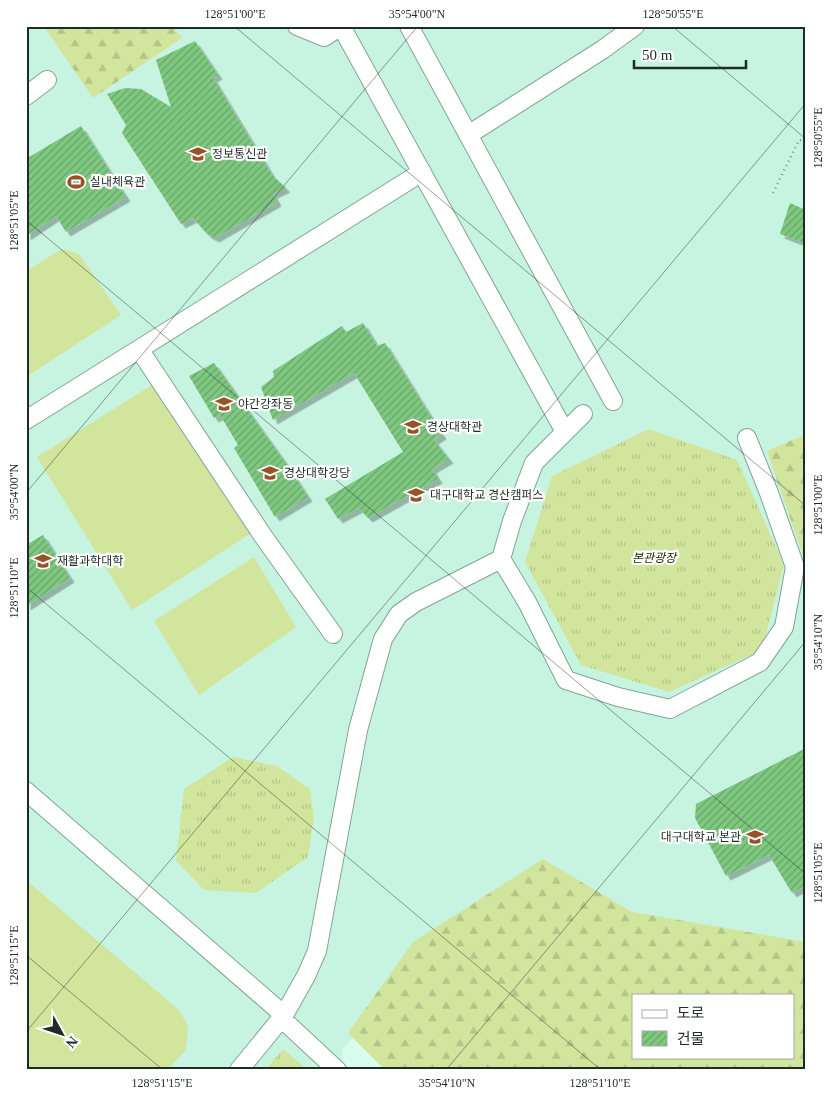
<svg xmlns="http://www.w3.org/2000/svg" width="832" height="1096" font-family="'Times New Roman','Noto Sans KR',serif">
<defs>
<pattern id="grass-tufts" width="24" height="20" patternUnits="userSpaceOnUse" patternTransform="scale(1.25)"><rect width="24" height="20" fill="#d1e59d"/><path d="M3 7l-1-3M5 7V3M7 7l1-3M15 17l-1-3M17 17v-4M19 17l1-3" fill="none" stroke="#b3c587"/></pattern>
<pattern id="forest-firs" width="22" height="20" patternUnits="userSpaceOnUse" patternTransform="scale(1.25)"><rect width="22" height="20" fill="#d1e59d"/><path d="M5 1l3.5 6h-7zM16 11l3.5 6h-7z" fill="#b3c587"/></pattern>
<pattern id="building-hatch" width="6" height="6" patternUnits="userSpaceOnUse" patternTransform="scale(1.25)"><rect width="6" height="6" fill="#7fc880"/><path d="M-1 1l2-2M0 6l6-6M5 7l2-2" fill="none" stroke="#67a369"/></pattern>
<filter id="shadow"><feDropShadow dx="4.5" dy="4.5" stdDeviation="0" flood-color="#0004"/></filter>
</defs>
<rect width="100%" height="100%" fill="#d8fced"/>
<path fill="#c7f4e1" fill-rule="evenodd" d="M 26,26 L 806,26 L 806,1070 L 561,1070 L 417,964 L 342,1050 L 343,1070 L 26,1070 ZM 633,995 L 793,995 L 793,1057 L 633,1057 Z"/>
<path fill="url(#grass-tufts)" d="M 649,429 L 737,460 L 784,565 L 762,650 L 669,692 L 581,665 L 525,562 L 552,476 Z
M 233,757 L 277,766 L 310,789 L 314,818 L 308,857 L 256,893 L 204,890 L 176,861 L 184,789 Z
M 283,1049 L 308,1070 L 265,1070 Z"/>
<path fill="url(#forest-firs)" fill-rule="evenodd" d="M 47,26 L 173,26 L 182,38 L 93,98 L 45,28 Z
M 806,434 L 806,564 L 767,451 Z
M 543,859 L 632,912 L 806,942 L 806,1070 L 385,1070 L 348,1033 L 413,942 ZM 633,995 L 793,995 L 793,1057 L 633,1057 Z"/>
<path fill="#d1e59d" d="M 62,249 L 79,254 L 121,315 L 26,377 L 26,271 Z
M 160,380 L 259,528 L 132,610 L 37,457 Z
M 254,557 L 296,627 L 199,695 L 154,621 Z
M 26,880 L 179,1010 L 188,1026 L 186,1050 L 167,1070 L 26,1070 Z"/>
<path fill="url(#building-hatch)" filter="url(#shadow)" d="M 195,41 L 218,75 L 213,78 L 272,175 L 286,188 L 273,194 L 277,202 L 215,238 L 207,234 L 193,218 L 181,224 L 122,133 L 126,125 L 107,94 L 125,88 L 141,89 L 171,107 L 156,60 Z
M 81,126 L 126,197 L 66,232 L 56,216 L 26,236 L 26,159 Z
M 790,203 L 806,210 L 806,244 L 780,234 Z
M 363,323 L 377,346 L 385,343 L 442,435 L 434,440 L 449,459 L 432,469 L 438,479 L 368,518 L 359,508 L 338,519 L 325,499 L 403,452 L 354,373 L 273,420 L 261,387 L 274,377 L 273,371 L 342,326 L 346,332 Z
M 214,363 L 285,462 L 308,497 L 275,517 L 234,448 L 238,445 L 220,415 L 214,418 L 189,376 Z
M 43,535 L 70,578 L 26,606 L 26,545 Z
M 806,748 L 806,885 L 792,893 L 769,855 L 726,876 L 695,818 L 696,804 Z"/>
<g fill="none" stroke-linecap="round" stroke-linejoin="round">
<g stroke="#82a496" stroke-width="20">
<path id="minor" d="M 297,26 L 324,37 L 341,26
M 341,26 L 565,432
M 409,26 L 613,401
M 26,96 L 47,80
M 468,135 L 602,50 L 635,26
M 139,349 L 263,536 L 333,634
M 26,420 L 422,172
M 501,559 L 527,602 L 566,680 L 618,697 L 670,709 L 760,662 L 784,627 L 795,567 L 769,493 L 747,438
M 26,791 L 284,1015
M 281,1018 L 337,1070
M 239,1070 L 284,1015 L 306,976 L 317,951 L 358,730 L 383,639 L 399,614 L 416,602 L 501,559 L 512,521 L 534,463 L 583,414"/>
</g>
<path stroke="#799187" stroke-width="2.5" stroke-dasharray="1 4" stroke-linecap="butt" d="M 773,193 L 799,140 L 806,141"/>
<use href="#minor" stroke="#fff" stroke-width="18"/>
</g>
<path fill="none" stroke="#1e2b26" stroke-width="1" stroke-opacity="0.45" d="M 234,26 L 806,506M 672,26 L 806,139M 26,220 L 806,874M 26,493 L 418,26M 26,587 L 601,1070M 26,955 L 163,1070M 26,1032 L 806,103M 446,1070 L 806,641"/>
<defs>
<g id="university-bare" transform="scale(1.35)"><path d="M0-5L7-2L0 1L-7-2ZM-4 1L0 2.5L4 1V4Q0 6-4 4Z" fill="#985227" stroke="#fff" stroke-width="2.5" paint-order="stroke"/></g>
<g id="stadium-bare" transform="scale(1.35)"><path d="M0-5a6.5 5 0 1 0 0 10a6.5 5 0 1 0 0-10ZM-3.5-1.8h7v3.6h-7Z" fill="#985227" stroke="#fff" stroke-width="2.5" paint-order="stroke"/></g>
</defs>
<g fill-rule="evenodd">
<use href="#university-bare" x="198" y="154"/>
<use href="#stadium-bare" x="76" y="182"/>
<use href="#university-bare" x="224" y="404"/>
<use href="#university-bare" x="413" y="427"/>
<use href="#university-bare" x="270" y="473"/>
<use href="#university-bare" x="416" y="495"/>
<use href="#university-bare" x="43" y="561"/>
<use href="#university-bare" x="755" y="837"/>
</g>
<g text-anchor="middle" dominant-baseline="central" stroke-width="4.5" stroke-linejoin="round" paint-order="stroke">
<g font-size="12" fill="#1e2b26" stroke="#fff" text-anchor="start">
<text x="212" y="154">정보통신관</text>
<text x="90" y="182">실내체육관</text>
<text x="238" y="404">야간강좌동</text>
<text x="427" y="427">경상대학관</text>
<text x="284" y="473">경상대학강당</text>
<text x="430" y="495">대구대학교 경산캠퍼스</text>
<text x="57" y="561">재활과학대학</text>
<text x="741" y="837" text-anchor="end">대구대학교 본관</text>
</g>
<g font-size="12" font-style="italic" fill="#252d05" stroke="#fff">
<text x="654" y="558">본관광장</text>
</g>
</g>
<rect width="832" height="1096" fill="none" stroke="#ffffff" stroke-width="55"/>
<rect x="632" y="994" width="162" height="65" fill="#ffffff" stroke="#a5aaa8"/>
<rect x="642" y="1010" width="25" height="8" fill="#ffffff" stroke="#a5aaa8"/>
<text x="677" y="1018" font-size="15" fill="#1e2b26">도로</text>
<rect x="642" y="1031" width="25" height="15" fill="url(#building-hatch)" stroke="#a5aaa8"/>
<text x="677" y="1044" font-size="15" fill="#1e2b26">건물</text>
<g transform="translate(62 1034) rotate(130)" stroke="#ffffff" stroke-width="4" paint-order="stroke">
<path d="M0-4L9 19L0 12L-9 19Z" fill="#1e2b26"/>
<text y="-8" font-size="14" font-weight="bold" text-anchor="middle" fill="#1e2b26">N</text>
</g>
<path d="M634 60v8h112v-8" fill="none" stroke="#1e2b26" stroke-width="2.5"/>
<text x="642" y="60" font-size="15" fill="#1e2b26" stroke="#ffffff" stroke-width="4" paint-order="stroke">50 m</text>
<rect x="28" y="28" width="776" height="1040" fill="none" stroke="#1e2b26" stroke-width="2"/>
<g font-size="12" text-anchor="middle" fill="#1e2b26">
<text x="235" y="18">128°51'00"E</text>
<text x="417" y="18">35°54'00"N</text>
<text x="673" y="18">128°50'55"E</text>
<text transform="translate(818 138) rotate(-90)" y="4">128°50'55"E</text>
<text transform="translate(14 221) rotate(-90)" y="4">128°51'05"E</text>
<text transform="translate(14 492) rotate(-90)" y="4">35°54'00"N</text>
<text transform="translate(818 505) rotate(-90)" y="4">128°51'00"E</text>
<text transform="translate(14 588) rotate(-90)" y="4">128°51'10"E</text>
<text transform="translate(818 642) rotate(-90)" y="4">35°54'10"N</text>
<text transform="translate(818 873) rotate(-90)" y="4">128°51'05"E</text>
<text transform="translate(14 956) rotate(-90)" y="4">128°51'15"E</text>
<text x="162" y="1087">128°51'15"E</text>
<text x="447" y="1087">35°54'10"N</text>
<text x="600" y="1087">128°51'10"E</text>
</g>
</svg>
